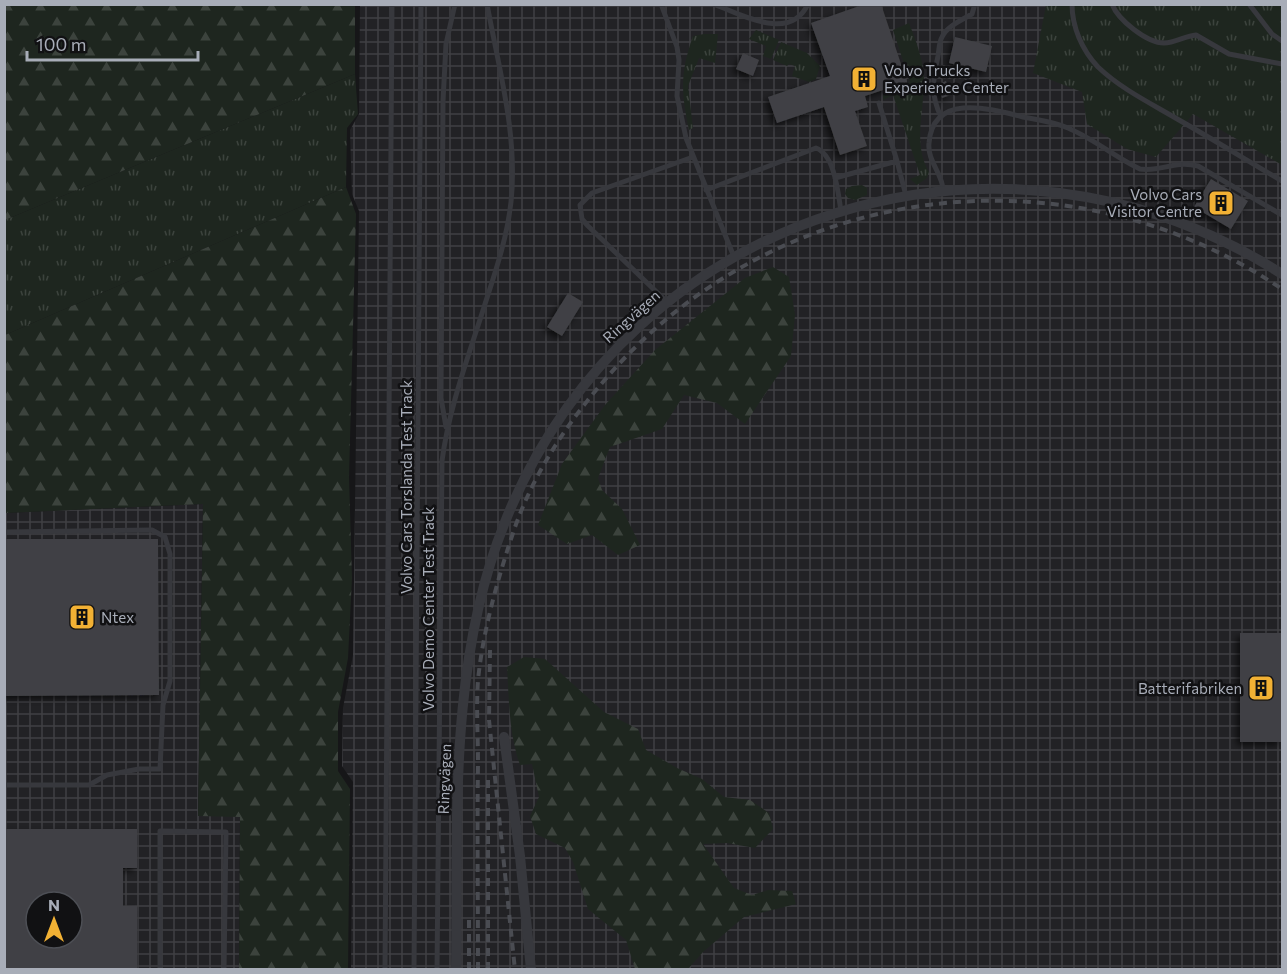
<svg xmlns="http://www.w3.org/2000/svg" width="1287" height="974" font-family="Commissioner,sans-serif">
<defs>
<pattern id="industrial-grid" width="8" height="8" patternUnits="userSpaceOnUse" patternTransform="scale(1.5)"><rect width="8" height="8" fill="#222225"/><path d="M0 4h8M4 0v8" fill="none" stroke="#3f3f43"/></pattern>
<pattern id="grass-tufts" width="24" height="20" patternUnits="userSpaceOnUse" patternTransform="scale(1.5)"><rect width="24" height="20" fill="#1e261f"/><path d="M3 7l-1-3M5 7V3M7 7l1-3M15 17l-1-3M17 17v-4M19 17l1-3" fill="none" stroke="#3c433d"/></pattern>
<pattern id="forest-firs" width="22" height="20" patternUnits="userSpaceOnUse" patternTransform="scale(1.5)"><rect width="22" height="20" fill="#1e261f"/><path d="M5 1l3.5 6h-7zM16 11l3.5 6h-7z" fill="#3c433d"/></pattern>
<filter id="shadow"><feDropShadow dx="-3.5" dy="3.5" stdDeviation="3" flood-color="#0009"/></filter>
</defs>
<rect width="100%" height="100%" fill="#161618"/>
<path fill="url(#industrial-grid)" fill-rule="evenodd" d="M 360,5 L 1282,5 L 1282,969 L 351,969 L 353,782 L 342,766 L 343,708 L 353,655 L 359,211 L 352,194 L 350,130 L 359,114 Z
M 203,504 L 198,816 L 240,816 L 239,969 L 5,969 L 4,513 ZM 36,902 L 72,902 L 72,938 L 36,938 Z"/>
<path fill="url(#grass-tufts)" d="M 1046,5 L 1282,5 L 1282,165 L 1193,114 L 1156,157 L 1127,149 L 1087,124 L 1082,92 L 1033,73 Z
M 909,23 C 916,41 923,59 924,78 C 925,108 912,144 929,172 L 927,178 L 917,185 L 910,179 L 920,175 L 893,95 L 883,100 L 883,92 L 910,82 L 893,30 Z
M 756,30 L 779,40 L 771,59 L 763,56 L 766,46 L 749,39 Z
M 704,34 L 718,34 L 715,63 L 699,58 L 688,86 L 693,128 L 689,130 C 681,92 680,73 693,36 Z
M 781,42 L 807,53 L 820,66 L 816,79 L 809,82 L 792,76 L 795,66 L 789,64 L 787,66 L 773,60 Z
M 355,74 L 358,114 L 347,128 L 346,187 L 5,335 L 5,220 Z
M 862,185 L 867,188 L 867,195 L 855,200 L 848,198 L 845,194 L 846,189 L 852,186 Z"/>
<path fill="url(#forest-firs)" d="M 5,4 L 355,5 L 355,74 L 5,220 Z
M 346,187 L 356,214 L 349,477 L 352,578 L 348,658 L 338,712 L 338,771 L 350,789 L 348,969 L 239,969 L 240,817 L 198,816 L 203,504 L 5,513 L 5,335 Z
M 773,267 L 789,277 L 795,315 L 791,356 L 745,424 L 717,403 L 684,395 L 662,429 L 610,447 L 598,478 L 602,490 L 622,509 L 640,545 L 618,555 L 592,535 L 567,544 L 538,525 L 562,464 L 605,405 L 655,350 L 745,278 Z
M 524,657 L 545,659 L 604,712 L 638,729 L 646,750 L 677,768 L 702,779 L 724,797 L 750,800 L 769,813 L 773,829 L 755,848 L 727,843 L 703,844 L 734,888 L 752,895 L 768,890 L 792,891 L 796,904 L 744,917 L 703,952 L 688,969 L 635,969 L 626,940 L 588,909 L 573,862 L 565,848 L 536,834 L 530,816 L 539,797 L 532,764 L 520,765 C 509,734 509,700 507,667 Z"/>
<path fill="#404145" fill-rule="evenodd" filter="url(#shadow)" d="M 865,4 L 881,4 L 907,82 L 865,96 L 868,107 L 855,111 L 867,146 L 840,155 L 824,107 L 777,123 L 768,97 L 830,76 L 811,23 Z
M 955,37 L 992,46 L 986,72 L 949,63 Z
M 743,53 L 759,60 L 753,76 L 736,69 Z
M 946,81 L 951,95 L 942,98 L 939,84 Z
M 1211,179 L 1248,201 L 1231,229 L 1194,207 Z
M 568,293 L 583,302 L 562,336 L 547,327 Z
M 4,539 L 158,539 L 159,695 L 4,696 Z
M 1240,633 L 1282,633 L 1282,742 L 1240,742 Z
M 4,829 L 137,829 L 137,868 L 123,868 L 123,906 L 137,906 L 137,969 L 4,969 ZM 36,902 L 72,902 L 72,938 L 36,938 Z"/>
<g fill="none" stroke-linecap="round" stroke-linejoin="round">
<path stroke="#37383d" stroke-width="5" d="M 661,4 L 677,47 L 679,60 L 677,96 L 686,138 L 734,257
M 713,4 C 741,14 790,43 808,4
M 1072,4 C 1072,27 1082,50 1098,67 C 1121,89 1152,104 1179,120 C 1214,140 1248,161 1282,181
M 1112,4 C 1118,20 1147,43 1164,43 C 1175,43 1185,36 1196,35 L 1229,54 L 1282,64
M 1249,4 L 1272,34 L 1282,41
M 879,103 L 897,161
M 941,117 C 930,94 933,80 938,56 C 939,50 939,42 942,37 C 947,26 962,20 972,14 L 975,4
M 835,178 L 897,161 L 906,196
M 706,190 L 816,148 C 835,155 838,193 841,211
M 943,190 C 943,174 927,161 929,143 C 933,92 991,109 1023,117 C 1038,120 1054,122 1068,128 C 1094,139 1115,157 1140,169 C 1163,172 1173,160 1198,166 L 1282,215
M 667,302 L 588,226 L 582,219 L 580,205 L 592,193 L 693,157
M 446,427 L 441,398 L 443,101 L 446,44 L 455,4
M 4,532 L 152,530 L 165,537 L 170,554 L 170,681 L 163,705 L 160,769 L 139,769 L 107,775 L 89,785 L 4,785
M 160,970 L 160,831 L 226,832 L 224,970
M 385,970 L 392,4
M 414,970 L 421,4
M 437,970 L 442,461 C 449,407 469,355 485,304 C 496,270 507,238 511,202 C 518,135 499,70 487,4"/>
<path stroke="#37383d" stroke-width="10" d="M 504,737 L 520,856 L 531,970
M 456,970 C 458,821 448,663 505,522 C 629,210 1001,94 1282,274"/>
<path stroke="#4a4c52" stroke-width="4" stroke-dasharray="8 6" stroke-linecap="butt" d="M 490,650 L 489,720 L 515,970
M 469,970 L 469,919
M 478,970 C 478,901 477,832 478,763 C 478,736 476,708 478,680 C 483,631 497,581 513,533 C 534,470 573,414 618,365 C 791,179 1071,147 1282,289
M 488,970 L 488,777"/>
</g>
<defs>
<g id="building-square" transform="scale(1.35)"><rect x="-9" y="-9" width="18" height="18" rx="4" fill="#f2b134" stroke="#111113"/><path d="M-4-6H4V6H1V3H-1V6H-4ZM-2.5-4.3h1.7v1.8h-1.7ZM.8-4.3h1.7v1.8H.8ZM-2.5-1h1.7V.8h-1.7ZM.8-1h1.7V.8H.8Z" fill="#111"/></g>
</defs>
<g fill-rule="evenodd">
<use href="#building-square" x="864" y="79"/>
<use href="#building-square" x="1221" y="203"/>
<use href="#building-square" x="82" y="617"/>
<use href="#building-square" x="1261" y="688"/>
</g>
<g text-anchor="middle" dominant-baseline="central" stroke-width="5" stroke-linejoin="round" paint-order="stroke">
<g font-size="15" fill="#a8adb8" stroke="#111113" text-anchor="start">
<text x="884" y="70">Volvo Trucks<tspan x="884" dy="17">Experience Center</tspan></text>
<text x="1202" y="194" text-anchor="end">Volvo Cars<tspan x="1202" dy="17">Visitor Centre</tspan></text>
<text x="101" y="617">Ntex</text>
<text x="1242" y="688" text-anchor="end">Batterifabriken</text>
</g>
<g font-size="15" fill="#a8adb8" stroke="#111113">
<text transform="translate(631 316) rotate(-42)">Ringvägen</text>
<text transform="translate(406 487) rotate(-90)">Volvo Cars Torslanda Test Track</text>
<text transform="translate(428 609) rotate(-90)">Volvo Demo Center Test Track</text>
<text transform="translate(444 779) rotate(-88)">Ringvägen</text>
</g>
</g>
<rect width="1287" height="974" fill="none" stroke="#a8adb8" stroke-width="12"/>
<g transform="translate(54 920)"><circle r="28" fill="#111113" stroke="#4d4f55" stroke-width="1.5"/>
<path d="M0-4.5L10 22L0 15L-10 22Z" fill="#f2b134"/>
<text y="-9" font-size="16" font-weight="bold" text-anchor="middle" fill="#a8adb8">N</text>
</g>
<path d="M27 51v9h171v-9" fill="none" stroke="#a8adb8" stroke-width="3"/>
<text x="36" y="51" font-size="18" fill="#a8adb8" stroke="#111113" stroke-width="4.5" paint-order="stroke">100 m</text>
</svg>
